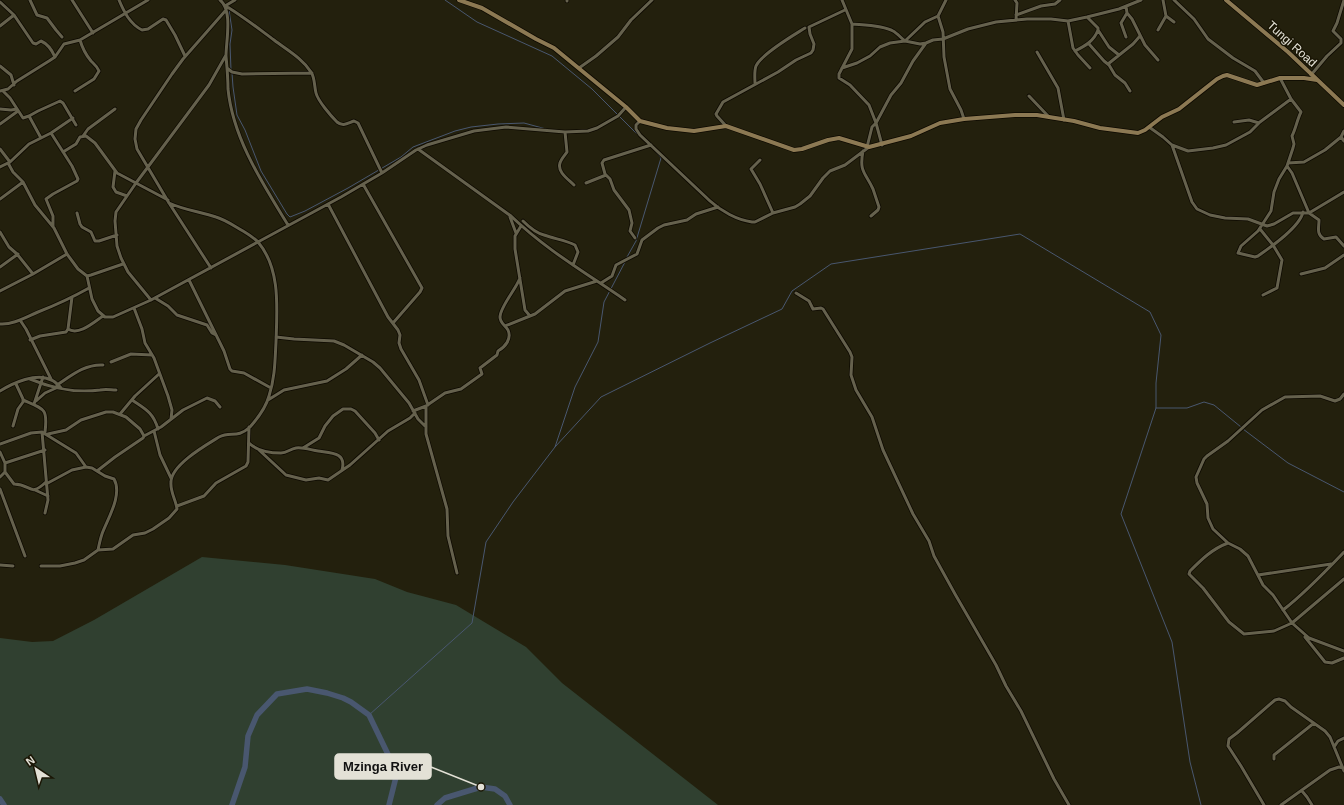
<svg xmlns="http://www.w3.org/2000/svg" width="1344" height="805" font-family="Helvetica,sans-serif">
<rect width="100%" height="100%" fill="#23200d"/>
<path fill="#304030" d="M 202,557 L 285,565 L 375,579 L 407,592 L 456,605 L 526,647 L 562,683 L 718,805 L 0,805 L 0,638 L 32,642 L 53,641 L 94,620 Z"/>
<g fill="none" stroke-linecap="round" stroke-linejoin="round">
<path stroke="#49576f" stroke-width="1" d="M 445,0 L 477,22 L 552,56 L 592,89 L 639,136
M 229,10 L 232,30 L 230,44 L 231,70
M 232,73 L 233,87 L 237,115 L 245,130 L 261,171 L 287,214 L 290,217 L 305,211 L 348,188 L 401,157 L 413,147 L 455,131 L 471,127 L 498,124 L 524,123 L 546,129
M 627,257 L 636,241 L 661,158 L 656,152
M 1156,408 L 1187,408 L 1204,402 L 1214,405 L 1241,427
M 1243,429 L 1288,463 L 1344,492
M 555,447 L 601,397 L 710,343 L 782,309 L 792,291 L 831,264 L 1020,234 L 1150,312 L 1161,335 L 1156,383 L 1156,408 L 1121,514 L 1172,642 L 1190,762 L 1201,805
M 369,715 L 472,623 L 486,542 L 513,502 L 555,447 L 575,387 L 598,342 L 604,302 L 625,262"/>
<path stroke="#49576f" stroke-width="5.5" d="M 0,799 L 4,805
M 232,805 L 245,767 L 248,736 L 257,715 L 277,694 L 307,689 L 327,693 L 343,698 L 351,702 L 369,715 L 397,773 L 389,805
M 437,805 L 445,798 L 481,787 L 495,789 L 505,796 L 510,805"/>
<g stroke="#0d0900" stroke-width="4.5">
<path id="street" d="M 30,0 L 37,15 L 47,18 L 56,30 L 62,37
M 72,0 L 93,33
M 119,0 C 124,12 130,24 142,30 L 148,29 L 163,19 L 166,20 L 175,35 L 185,56
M 220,0 C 233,10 226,41 226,56 C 227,67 228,78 228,89 C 233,139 263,184 288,225
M 567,0 L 567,1
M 842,0 L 852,24 C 863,25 883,25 893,31 C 897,33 901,38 905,41
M 1015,0 L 1017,3 L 1016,20
M 1174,0 L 1194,19 L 1208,39 L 1233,58 L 1255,71 L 1264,83
M 0,2 L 14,15 L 33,43 L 36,44 L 41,41 C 48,44 52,50 55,57
M 225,6 L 235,0
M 1126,6 L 1127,13 L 1132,19 L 1145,45 L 1158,60
M 226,7 L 229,8 C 245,18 259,29 274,40 C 287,50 302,58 311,72 C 315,78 314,85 316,93 C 318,101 331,116 337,122 C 343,127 348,123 354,121 L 358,123 L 382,173
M 1016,15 L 1041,6 L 1055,4 L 1060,0
M 938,16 L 943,32 L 944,57 L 950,89 L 961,110 L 964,119
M 1166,16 L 1174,22
M 1087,17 L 1098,28 L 1098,30 L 1109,47 L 1119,55
M 1068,21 L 1073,48 L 1078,55 L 1090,68
M 852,24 L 852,49 L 839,74 L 839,78 L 850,85 L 869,105 L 876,123 L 882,145
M 0,26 L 14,15
M 1158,30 L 1166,16 L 1163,0
M 1126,37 L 1121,23 L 1127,13
M 905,41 L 925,22 L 938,16 L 946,0
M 1089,44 L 1104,61 L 1109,65 L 1115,75 L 1125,83 L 1130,91
M 1075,51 C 1085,46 1094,41 1098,30
M 1037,52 L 1058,88 L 1064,120
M 1108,64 L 1133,44 L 1140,36
M 0,66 L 11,75 L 14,85
M 227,68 L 232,72 L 242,74 L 312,73
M 579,68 L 596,56 L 618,37 L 631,20 L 652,0
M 842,68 L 857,63 L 870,56 L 880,47 L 890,43 L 905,41 L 920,44 L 926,43 L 933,40 L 943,39 L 968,29 L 996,22 L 1027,19 L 1051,19 L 1068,21 L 1087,17 L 1119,9 L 1141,0
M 1311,75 L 1327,56 L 1341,43 L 1341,39 L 1333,31 L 1337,23 L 1344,0
M 1280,78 L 1291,99 L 1301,112 C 1297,120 1296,128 1292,136 L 1294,144 L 1293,148 L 1287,166 L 1279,179 L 1274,192 L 1271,211 L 1258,231 L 1241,246 L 1238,253 L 1255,257 L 1258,256 C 1271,247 1300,227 1303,212
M 755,84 C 755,79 754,71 756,66 C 761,54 794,35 805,28
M 0,91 L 8,89 L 17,81 L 49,61 L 55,57 L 64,44 L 80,40 L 148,0
M 3,91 L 10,98 L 23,118 L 29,116 L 38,111 L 60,101 L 63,103 L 76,125
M 75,91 L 94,79 L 99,71 C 97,66 94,64 91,61 C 86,55 82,47 80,40
M 1029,96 L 1049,117
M 0,109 L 11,110 L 17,109
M 29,116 L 41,138
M 640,121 L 636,125 L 636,129 L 640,135 L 710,201 C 721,211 737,220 752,222 L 755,222 L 773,213 L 795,207 L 800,204 L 810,196 L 823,178 L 830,171 L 845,165 L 869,147
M 1234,122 L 1249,120 L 1259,123
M 0,124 L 18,111
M 726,126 L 717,116 L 716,114 L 723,102 L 778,72 L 796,60 L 811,53 L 813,50 L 814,44 L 810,34 L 809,27 L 845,10
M 1149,127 L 1163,137 L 1172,145 L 1192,202 L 1197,209 L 1210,215 L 1225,218 L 1248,219 L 1267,226 L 1274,224 L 1293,213 L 1309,213 L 1344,192
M 1344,131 L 1341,137 L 1344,141
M 565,132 L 567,152 C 565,155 561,159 560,163 C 557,172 568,179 574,185
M 51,133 L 72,166 L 78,179 L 77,181 L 53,194 L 46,199 L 53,216 L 53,226
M 83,136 L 88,129 L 115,109
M 1172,145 L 1188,151 L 1213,148 L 1226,145 L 1250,132 L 1260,122 L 1291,99
M 867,147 L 872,127 L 876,123 L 891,95 L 901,83 L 913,61 L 926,43
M 0,149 L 10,162
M 418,149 L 511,216 C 545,249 586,273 625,300
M 863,151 C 859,172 865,172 873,189 C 875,195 877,201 879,207 L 878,210 L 871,216
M 63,152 L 76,144 L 80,137 L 86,136 L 95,143 L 117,173 L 168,200
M 760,160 L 751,169 L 760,184 L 773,213
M 8,163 L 13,172 L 23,182 L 35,205 L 54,228 L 67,254 L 78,269 L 87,276 L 91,275 L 123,264
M 1288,163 L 1304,162 L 1325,150 L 1341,137
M 1287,166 L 1292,173 L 1309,213 L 1319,220 C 1319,228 1316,234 1324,239 L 1336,237 L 1344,246
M 0,167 L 10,162 L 29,144 L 51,133 L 73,118
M 115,171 L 113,187 L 116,192 L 127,196
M 586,183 L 606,175
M 363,184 L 422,288 L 420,292 L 393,323
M 0,199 L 23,182
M 328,204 L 388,317 L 398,330 L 400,335 L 399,343 L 401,349 L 419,380 L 428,405
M 77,213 L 80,224 L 82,227 L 91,232 L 95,241 L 99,241 L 117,235
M 510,217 L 516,233
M 523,221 C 529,227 536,233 544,235 C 555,239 565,240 575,245 L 578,252 L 573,265
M 521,226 L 515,236 L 515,249 L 525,310 L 530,316
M 1260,229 L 1273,245 L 1282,260 L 1277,288 L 1263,295
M 0,232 L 9,247 L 17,254 L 33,274 L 67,254
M 635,238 L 630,231 L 632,223 L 629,210 L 614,190 L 610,179 L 605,174 L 602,163 L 604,160 L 651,145
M 0,267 L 18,254
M 211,268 L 169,203 L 137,149 L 135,139 L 136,129 L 141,120 L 172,74 L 183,59 L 226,10
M 1301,274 L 1325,268 L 1344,255
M 87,276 L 92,299 L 98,311 L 105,317 L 113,317 L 151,300 L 341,197 L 382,173 L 416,150 L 427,145 L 474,131 L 506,127 L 565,132 L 588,131 L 597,128 L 618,116 L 626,107
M 189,280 L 224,351 L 230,369 L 232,371 L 244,373 L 271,388
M 601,283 L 612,276 L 616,265 L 637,254 L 642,240 L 658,228 L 664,225 L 687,220 L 696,214 L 718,207
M 0,291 L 33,274
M 796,293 L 809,301 L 813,309 L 821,308 L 823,309 L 850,352 L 852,357 L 851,375 L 856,390 L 872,417 L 883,450 L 913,514 L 929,541 L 934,556 L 955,594 L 996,665 L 1006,686 L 1021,711 L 1054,779 L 1069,805
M 155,298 L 168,306 L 177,315 L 207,325 L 212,333 L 216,335
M 151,300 L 128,272 L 121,258 L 117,246 L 115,221 L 116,212 L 136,183 L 209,85 L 226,55
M 134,308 L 142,329 L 145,343 L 154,358 L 168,396 L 172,410 L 171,419
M 20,320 L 26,329 L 51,379
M 0,324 C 13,325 26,317 38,312 C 56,305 73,297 89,288
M 505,326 L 535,314 L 565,291 L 597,281
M 68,329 C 79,336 94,322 103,316
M 276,337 L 294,339 L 334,341 L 344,345 L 373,362 L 380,368 L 409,403 L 418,419 L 426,427
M 30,340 L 40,336 L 66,332 L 68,329 L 72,297
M 111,362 L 131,354 L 152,355
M 30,379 C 54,389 75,393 100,390 C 106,389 111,390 116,390
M 57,385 C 72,375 85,364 103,365
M 0,391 C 13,383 37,372 51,380 C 55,381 58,385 61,388
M 1344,394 L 1340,399 L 1335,401 L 1320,396 L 1285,397 L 1262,410 L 1228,441 L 1207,456 L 1204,459 L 1196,477 L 1197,483 L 1207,504 L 1208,518 L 1213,529 L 1228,543 L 1240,549 L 1248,556 L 1263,585 L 1273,595 L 1292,623 L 1309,638 L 1344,651
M 23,400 C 44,409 48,408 45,432
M 132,400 C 145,409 153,412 158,429
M 268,400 L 284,390 L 327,381 L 346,369 L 362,355
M 36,401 L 45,393 L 56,388
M 34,404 L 43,377
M 426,406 L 426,434 L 447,509 L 448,536 L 457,573
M 413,411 L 426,406 L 445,393 L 461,389 L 482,374 L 480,368 L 497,355 L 498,351 C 505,347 512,339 508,330 C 505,325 500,323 500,317 C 500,307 516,289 520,278
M 120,414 L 135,396 L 159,374
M 13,426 L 18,409 L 23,402 L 23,399 L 16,384
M 154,431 L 160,455 L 171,478
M 42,432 L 48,500 L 45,513
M 48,434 L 66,430 L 81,420 L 106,412 L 113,412 L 126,417 L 140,429 L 144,436 L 143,438 L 115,457 L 97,471
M 144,436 L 161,427 L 183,410 L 207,398 L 215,401 L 220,407
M 249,443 C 257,451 270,453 281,453 C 287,453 290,449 296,448 C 303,447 311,450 318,451 C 330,453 347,452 342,470
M 0,444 L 31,433 L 42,432 L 76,453 L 86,467
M 303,448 L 319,438 L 325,426 L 333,416 L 343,409 L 351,409 L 355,411 L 375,433 L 379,440
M 259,450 L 286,475 L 306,480 L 319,478 L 328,480 L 350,465 L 388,431 L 410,418 L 415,413
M 0,452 L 5,463 L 5,472 L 0,477
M 5,463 L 45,450
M 5,472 L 14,484 C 32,484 29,498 46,482
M 46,484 L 72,470 L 86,467 L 92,468 L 105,476 L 114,479 C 123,495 107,520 102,534 C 100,540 99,545 98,550
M 0,489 L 25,556
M 35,490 L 48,496
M 177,506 L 204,496 L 216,483 L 246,466 L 248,462 L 249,427
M 1228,543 C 1212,549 1202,559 1190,571 L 1189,574 L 1203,588 L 1229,622 L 1244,634 L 1274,631 L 1292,623 L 1344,579
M 0,565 L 13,566
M 41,566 L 60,566 L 75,563 L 84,560 L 98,550 L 113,549 L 133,535 L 145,533 L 153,529 L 169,518 L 177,509 C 176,500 170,492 171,482 C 171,465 206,445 219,437 C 231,431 237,439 250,427 C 258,418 266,407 269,396 C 275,378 275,360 276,342 C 277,309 281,269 258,242 C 254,238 248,234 243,231 C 234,226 226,220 216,217 C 201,212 184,210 169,203
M 1258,575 L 1331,564
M 1283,610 C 1305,593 1325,572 1344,552
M 1305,637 L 1325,662 L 1332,663 L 1344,658
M 1334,747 L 1338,741 L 1344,738
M 1274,759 L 1274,755 L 1314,723
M 1302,791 L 1307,797 L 1312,805
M 1264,805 L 1241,766 L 1228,746 L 1229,739 L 1237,733 L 1275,700 L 1279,699 L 1285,701 L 1291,707 L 1325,731 L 1330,737 L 1344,771
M 1281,805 L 1330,770 L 1339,767 L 1343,768"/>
</g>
<g stroke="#0d0900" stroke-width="5.5">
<path id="secondary" d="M 459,0 L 482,8 L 536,39 L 554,48 L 626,107 L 640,121 L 667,128 L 694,131 L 726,126 L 794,150 L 802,149 L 828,140 L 839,138 L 869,147 L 911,136 L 940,123 L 964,119 L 1015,115 L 1037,115 L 1049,117 L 1074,121 L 1100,128 L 1138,133 L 1145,130 L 1162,117 L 1179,109 L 1217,79 L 1223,76 L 1227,75 L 1257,85 L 1280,78 L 1304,78 L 1317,80
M 1226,0 L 1288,52 L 1344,105"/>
</g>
<use href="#street" stroke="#65614d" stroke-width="3"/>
<use href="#secondary" stroke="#8c7953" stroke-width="4"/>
</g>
<g text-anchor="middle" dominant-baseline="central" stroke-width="3" stroke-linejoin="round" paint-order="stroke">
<g font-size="12" fill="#e3e1d6" stroke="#1a1605">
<text transform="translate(1292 44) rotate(42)">Tungi Road</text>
</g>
</g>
<path fill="none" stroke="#e3e1d6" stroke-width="1.5" d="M481 787L431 767"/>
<circle fill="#e3e1d6" stroke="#1a1605" stroke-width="1.5" cx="481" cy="787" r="4"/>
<rect fill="#e3e1d6" stroke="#e3e1d6" stroke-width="1.5" x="335" y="754" width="96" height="25" rx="4"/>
<g font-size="13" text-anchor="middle" font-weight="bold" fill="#111">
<text x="383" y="771">Mzinga River</text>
</g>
<g transform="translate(36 769) rotate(325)" stroke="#1a1605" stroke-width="3" paint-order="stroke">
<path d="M0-3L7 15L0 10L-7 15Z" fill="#e3e1d6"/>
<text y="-6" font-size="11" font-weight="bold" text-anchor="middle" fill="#e3e1d6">N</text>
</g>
</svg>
